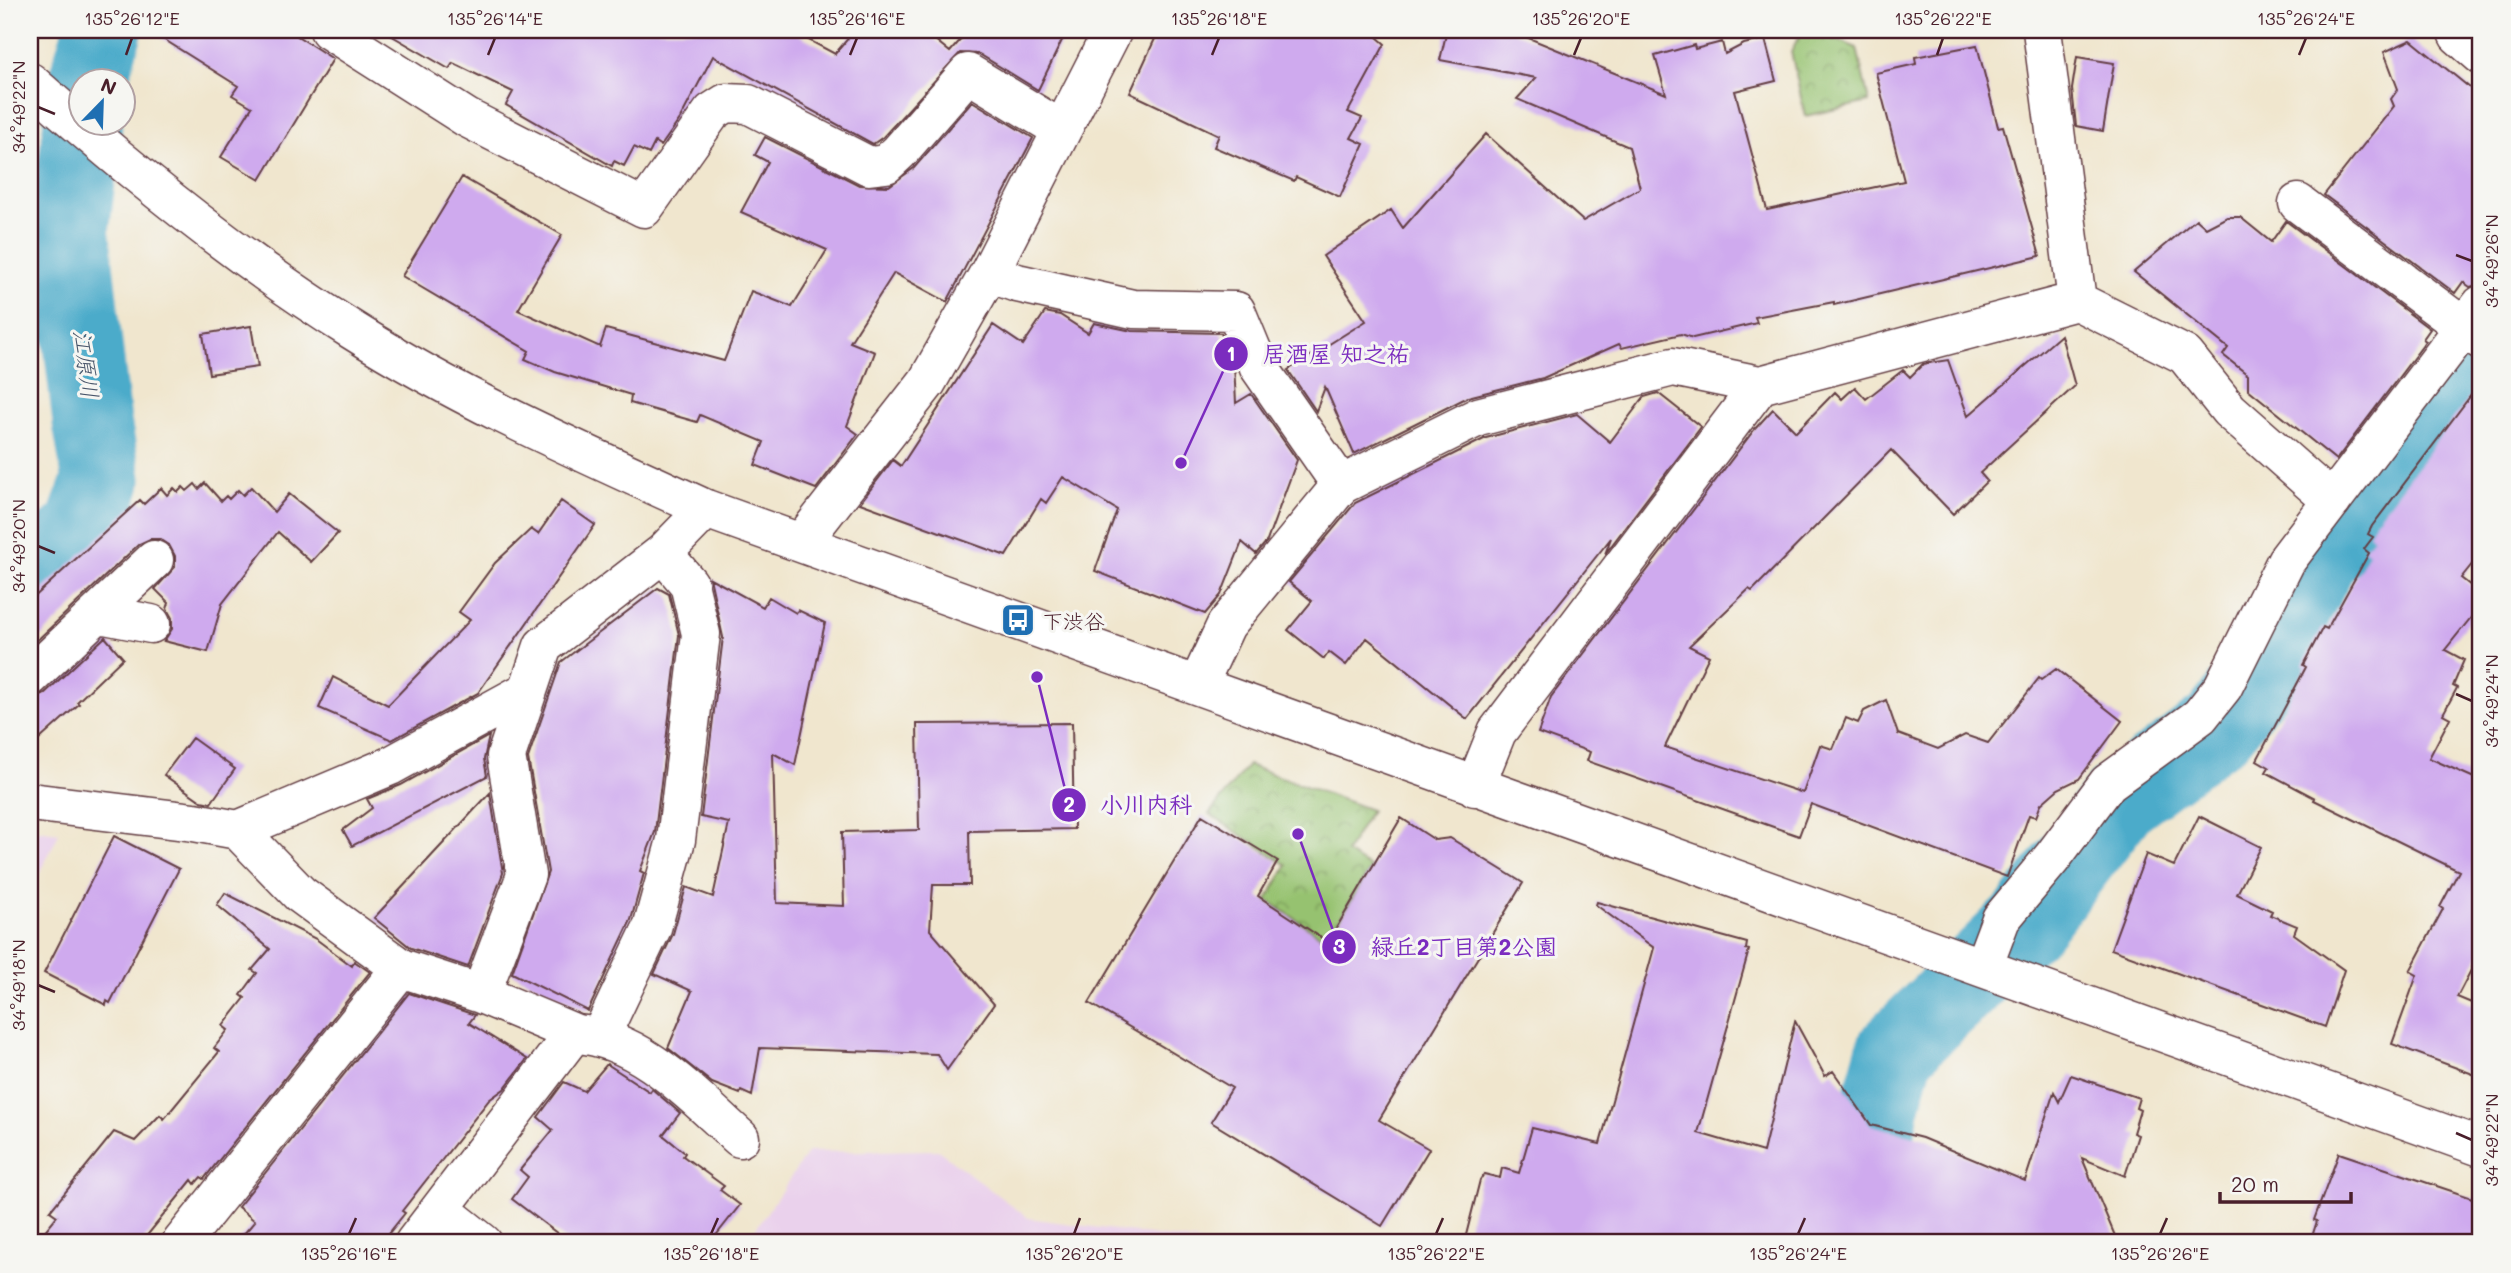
<svg xmlns="http://www.w3.org/2000/svg" width="2511" height="1273" font-family="Mali,'Klee One',sans-serif">
<defs>
<pattern id="park-crowns" width="20" height="18" patternUnits="userSpaceOnUse" patternTransform="scale(1.75)"><rect width="20" height="18" fill="#96c26f"/><path d="M2 6a3 3 0 1 1 6 0M12 15a3 3 0 1 1 6 0" fill="none" stroke="#7c9d5b"/></pattern>
</defs>
<rect width="100%" height="100%" fill="#f6f6f2"/>
<filter id="ink" filterUnits="userSpaceOnUse"><feTurbulence type="fractalNoise" baseFrequency=".0143" numOctaves="2"/><feDisplacementMap in="SourceGraphic" scale="14" xChannelSelector="R" yChannelSelector="G"/><feConvolveMatrix kernelMatrix="1 2 1 2 8 2 1 2 1" color-interpolation-filters="sRGB"/></filter>
<filter id="wash" filterUnits="userSpaceOnUse"><feTurbulence type="fractalNoise" baseFrequency=".00686" numOctaves="4" result="noise"/><feDisplacementMap in="SourceGraphic" scale="28" xChannelSelector="R" yChannelSelector="G"/><feGaussianBlur stdDeviation="1.57" result="paint"/><feColorMatrix in="noise" values="0 0 0 0 0 0 0 0 0 0 0 0 0 0 0 0 0 1.4 0 .05"/><feComposite in="paint" operator="in"/></filter>
<g filter="url(#wash)">
<rect width="100%" height="100%" fill="#f0e6ce"/>
<path fill="#ead1ec" d="M 30,829 L 59,833 L 30,894 Z
M 938,1150 L 1028,1218 L 1207,1243 L 746,1243 L 808,1152 Z"/>
<path fill="url(#park-crowns)" stroke="#70704d" stroke-width="2" d="M 1802,30 L 1813,30 L 1857,48 L 1869,102 L 1805,116 L 1791,52 Z
M 1248,765 L 1371,810 L 1346,853 L 1371,868 L 1327,940 L 1267,900 L 1287,865 L 1209,814 Z"/>
<g fill="none" stroke-linecap="round" stroke-linejoin="round">
<path stroke="#4babca" stroke-width="79" d="M 88,80 L 103,30
M 30,579 L 84,529 L 102,480 L 92,422 L 70,230 L 83,122
M 1839,1243 L 1867,1172 L 1881,1104 L 1896,1050 L 2029,920 L 2121,799 L 2218,727 L 2253,683 L 2318,559 L 2427,425 L 2481,353"/>
</g>
<g id="blocks">
<path fill="#cfaaee" d="M 149,30 L 288,30 L 333,59 L 260,180 L 221,157 L 252,107 L 232,95 L 238,86 Z
M 382,30 L 790,30 L 835,54 L 855,30 L 923,30 L 950,52 L 969,30 L 1067,30 L 1038,90 L 979,54 L 960,53 L 883,137 L 873,144 L 713,56 L 680,119 L 661,146 L 655,142 L 649,154 L 634,147 L 624,166 L 614,161 L 612,166 L 506,105 L 513,92 L 453,63 L 449,69 Z
M 1159,30 L 1369,30 L 1385,44 L 1348,112 L 1362,118 L 1351,138 L 1364,144 L 1340,197 L 1296,177 L 1294,181 L 1214,147 L 1219,135 L 1130,93 Z
M 1447,30 L 1509,30 L 1666,94 L 1655,56 L 1694,45 L 1695,49 L 1722,42 L 1725,54 L 1744,44 L 1765,39 L 1776,81 L 1735,91 L 1767,210 L 1904,181 L 1876,73 L 1916,64 L 1915,57 L 1977,45 L 1998,127 L 2003,126 L 2040,256 L 1834,305 L 1834,302 L 1755,317 L 1757,323 L 1693,338 L 1681,334 L 1622,348 L 1619,344 L 1543,378 L 1468,397 L 1354,454 L 1325,387 L 1316,411 L 1288,370 L 1366,321 L 1323,256 L 1391,210 L 1403,228 L 1486,134 L 1583,221 L 1640,188 L 1629,147 L 1517,99 L 1536,78 L 1440,60 Z
M 2411,40 L 2481,97 L 2481,284 L 2470,287 L 2463,282 L 2455,293 L 2324,195 L 2394,106 L 2391,99 L 2398,89 L 2384,52 Z
M 2077,57 L 2114,63 L 2103,131 L 2076,126 L 2072,89 Z
M 972,101 L 1033,138 L 947,302 L 894,273 L 850,342 L 875,352 L 847,426 L 858,434 L 816,489 L 755,465 L 764,442 L 700,415 L 697,422 L 630,403 L 631,395 L 555,372 L 525,359 L 529,351 L 402,276 L 462,177 L 562,235 L 518,310 L 600,347 L 606,329 L 724,361 L 751,291 L 792,307 L 827,250 L 741,212 L 768,162 L 755,155 L 765,137 L 859,185 L 889,186 L 914,168 Z
M 2227,217 L 2240,217 L 2271,242 L 2286,221 L 2430,329 L 2423,339 L 2426,341 L 2336,460 L 2248,389 L 2248,375 L 2223,355 L 2228,348 L 2134,272 L 2196,219 L 2206,228 Z
M 1045,312 L 1060,315 L 1088,333 L 1094,323 L 1132,331 L 1221,333 L 1234,364 L 1236,403 L 1251,394 L 1297,460 L 1267,541 L 1256,554 L 1242,542 L 1221,595 L 1205,614 L 1095,571 L 1117,510 L 1063,477 L 1046,503 L 1041,499 L 1006,556 L 860,503 L 893,460 L 901,466 L 993,325 L 1023,345 Z
M 251,326 L 258,367 L 209,374 L 203,334 Z
M 2061,335 L 2075,386 L 1980,473 L 1987,481 L 1953,514 L 1891,450 L 1752,591 L 1749,589 L 1689,646 L 1709,656 L 1665,747 L 1803,793 L 1820,745 L 1833,749 L 1846,718 L 1858,723 L 1864,711 L 1886,700 L 1898,734 L 1938,749 L 1965,735 L 1988,743 L 2039,678 L 2041,680 L 2056,669 L 2122,721 L 2079,779 L 2058,789 L 2041,804 L 2036,817 L 2029,815 L 2007,877 L 1811,804 L 1799,836 L 1587,761 L 1590,752 L 1538,733 L 1551,697 L 1754,430 L 1773,409 L 1796,432 L 1835,392 L 1842,399 L 1855,387 L 1866,399 L 1903,370 L 1910,377 L 1923,364 L 1948,360 L 1968,416 Z
M 2481,382 L 2481,553 L 2461,578 L 2481,594 L 2481,605 L 2445,650 L 2464,660 L 2453,686 L 2457,688 L 2443,714 L 2450,718 L 2429,758 L 2481,781 L 2481,951 L 2457,997 L 2481,1007 L 2481,1077 L 2392,1044 L 2417,975 L 2410,971 L 2443,909 L 2440,907 L 2459,871 L 2314,800 L 2315,798 L 2266,772 L 2269,767 L 2257,760 L 2306,667 L 2303,665 L 2323,627 L 2327,629 L 2369,553 L 2364,549 L 2373,537 L 2368,534 L 2372,526 Z
M 1658,393 L 1701,427 L 1605,554 L 1611,538 L 1467,719 L 1367,638 L 1346,665 L 1329,652 L 1324,659 L 1288,630 L 1312,601 L 1289,582 L 1355,503 L 1486,438 L 1577,414 L 1610,442 L 1644,397 Z
M 205,483 L 221,501 L 226,496 L 229,499 L 238,490 L 243,495 L 251,487 L 274,512 L 289,494 L 338,533 L 311,562 L 278,532 L 222,604 L 208,652 L 164,641 L 172,629 L 172,618 L 167,609 L 169,603 L 155,589 L 175,567 L 175,556 L 169,545 L 160,539 L 150,539 L 139,544 L 30,647 L 30,601 L 140,500 L 144,504 L 161,488 L 167,495 L 174,488 L 178,492 L 183,487 L 187,491 L 195,484 L 199,489 Z
M 561,501 L 595,525 L 478,693 L 392,740 L 319,708 L 333,677 L 388,705 L 470,620 L 459,612 L 495,563 L 531,529 L 538,534 Z
M 710,578 L 763,607 L 769,597 L 796,613 L 798,610 L 825,623 L 795,765 L 773,753 L 777,903 L 844,906 L 842,832 L 919,830 L 917,724 L 1072,723 L 1074,829 L 969,831 L 970,885 L 933,885 L 930,930 L 994,1004 L 947,1070 L 937,1054 L 760,1048 L 752,1096 L 741,1091 L 740,1094 L 712,1083 L 668,1048 L 692,991 L 654,974 L 673,934 L 686,887 L 713,897 L 729,823 L 701,817 L 723,637 Z
M 658,588 L 669,594 L 679,635 L 655,832 L 640,871 L 644,873 L 631,920 L 588,1011 L 512,973 L 548,872 L 528,758 L 561,662 Z
M 105,637 L 123,658 L 77,702 L 79,704 L 30,748 L 30,698 L 45,693 Z
M 489,736 L 484,759 L 487,776 L 352,846 L 343,830 L 372,808 L 367,799 L 401,785 Z
M 192,738 L 235,769 L 211,803 L 201,801 L 164,775 Z
M 490,793 L 503,873 L 468,967 L 411,948 L 374,918 Z
M 1202,815 L 1278,861 L 1258,896 L 1328,942 L 1401,818 L 1435,840 L 1450,838 L 1523,883 L 1379,1120 L 1429,1149 L 1382,1226 L 1211,1122 L 1232,1088 L 1089,1003 Z
M 2199,816 L 2261,847 L 2237,894 L 2272,911 L 2270,915 L 2297,926 L 2294,934 L 2344,970 L 2325,1027 L 2111,949 L 2146,854 L 2174,866 Z
M 114,836 L 179,869 L 110,1003 L 107,1001 L 106,1005 L 44,973 Z
M 225,893 L 316,939 L 352,966 L 354,961 L 370,972 L 204,1179 L 201,1177 L 195,1184 L 192,1180 L 141,1243 L 35,1243 L 57,1216 L 50,1211 L 114,1132 L 135,1141 L 160,1115 L 164,1119 L 219,1052 L 214,1048 L 228,1030 L 223,1026 L 245,998 L 241,995 L 257,973 L 252,970 L 270,949 L 217,905 Z
M 1597,902 L 1747,943 L 1746,949 L 1749,950 L 1698,1133 L 1763,1152 L 1795,1021 L 1825,1076 L 1833,1071 L 1871,1125 L 1922,1138 L 2025,1181 L 2054,1092 L 2059,1102 L 2071,1075 L 2139,1098 L 2136,1108 L 2140,1110 L 2133,1133 L 2138,1135 L 2125,1176 L 2082,1158 L 2118,1243 L 1550,1243 L 1518,1235 L 1516,1243 L 1464,1243 L 1480,1180 L 1484,1174 L 1500,1178 L 1502,1168 L 1519,1173 L 1532,1128 L 1600,1144 L 1654,948 L 1596,905 Z
M 409,993 L 475,1015 L 469,1023 L 527,1059 L 504,1089 L 489,1100 L 402,1211 L 405,1213 L 381,1243 L 295,1243 L 285,1238 L 280,1243 L 236,1243 L 255,1221 L 238,1207 Z
M 607,1064 L 650,1092 L 652,1089 L 680,1113 L 663,1135 L 685,1153 L 683,1156 L 724,1186 L 720,1190 L 740,1205 L 710,1243 L 570,1243 L 512,1199 L 528,1177 L 520,1170 L 553,1130 L 538,1117 L 564,1082 L 584,1091 Z
M 2339,1153 L 2481,1201 L 2481,1243 L 2310,1243 L 2317,1221 L 2314,1220 Z"/>
</g>
</g>
<g filter="url(#ink)">
<use href="#blocks" fill-opacity="0" stroke="#633d43" stroke-width="2"/>
<g fill="none" stroke-linecap="round" stroke-linejoin="round">
<g stroke="#633d43" stroke-width="41">
<path id="minor" d="M 329,30 L 467,118 L 644,208 L 712,112 L 726,103 L 748,104 L 869,166 L 886,164 L 899,152 L 968,73 L 1062,130
M 2042,30 L 2077,301
M 2456,30 L 2458,35 L 2481,55
M 30,82 C 131,172 237,258 352,330 C 464,401 586,454 706,509 L 2481,1147
M 2298,203 L 2481,340
M 989,273 L 1017,283 L 1133,309 L 1236,311 L 1259,367 L 1341,485
M 801,543 L 927,382 L 989,273 L 1113,30
M 100,614 L 151,624
M 30,677 L 154,560
M 1198,685 L 1226,625 L 1341,485 L 1478,417 L 1673,367 L 1760,385
M 1475,787 L 1497,732 L 1760,385 L 2077,301 L 2185,355 L 2229,410 L 2332,501
M 30,802 L 194,822 L 238,830 L 300,894 L 401,968 L 481,994 L 574,1033 L 414,1243
M 238,830 L 390,766 L 527,691
M 1983,967 L 2001,919 L 2052,858 L 2108,783 L 2200,716 L 2223,687 L 2286,561 L 2481,305
M 481,994 L 526,875 L 506,756 L 543,646 L 663,553 L 706,509
M 576,1034 C 641,1038 693,1096 740,1138
M 601,1035 L 652,928 L 676,840 L 701,634 L 689,584 L 663,553
M 440,1209 L 483,1243
M 181,1243 L 401,968"/>
</g>
<use href="#minor" stroke="#fff" stroke-width="38"/>
</g>
</g>
<path fill="none" stroke="#4a1f2b" stroke-width="2.5" d="M 126,55 L 132,38M 488,55 L 495,38M 850,55 L 857,38M 1212,55 L 1219,38M 1574,55 L 1581,38M 1937,55 L 1943,38M 2299,55 L 2306,38M 38,107 L 55,114M 2456,255 L 2472,261M 38,546 L 55,553M 2456,694 L 2472,701M 38,985 L 55,992M 2456,1133 L 2472,1140M 349,1234 L 356,1218M 711,1234 L 718,1218M 1074,1234 L 1080,1218M 1436,1234 L 1443,1218M 1798,1234 L 1805,1218M 2160,1234 L 2167,1218"/>
<defs>
<g id="bus-square" transform="scale(1.75)"><rect x="-9" y="-9" width="18" height="18" rx="4" fill="#1f6fb2" stroke="#f6f6f2"/><path d="M-5-6H5V4H4V6H2V4H-2V6H-4V4H-5ZM-3.5-4V0h7V-4ZM-3.5 1.2v1.5H-2V1.2ZM2 1.2v1.5H3.5V1.2Z" fill="#fff"/></g>
</defs>
<g fill-rule="evenodd">
<use href="#bus-square" x="1018" y="620"/>
</g>
<g text-anchor="middle" dominant-baseline="central" stroke-width="6" stroke-linejoin="round" paint-order="stroke">
<g font-size="21" fill="#4a1f2b" stroke="#f6f6f2" text-anchor="start">
<text x="1042" y="620">下渋谷</text>
</g>
<g font-size="23" font-style="italic" fill="#4a576b" stroke="#f6f6f2">
<text transform="translate(87 364) rotate(83)">江原川</text>
</g>
</g>
<path fill="none" stroke="#7b2cbf" stroke-width="2.5" d="M1181 463L1231 354M1037 677L1069 805M1298 834L1339 947"/>
<g fill="#7b2cbf" stroke="#f6f6f2" stroke-width="2.5">
<circle cx="1181" cy="463" r="7"/>
<circle cx="1037" cy="677" r="7"/>
<circle cx="1298" cy="834" r="7"/>
<circle cx="1231" cy="354" r="18"/>
<circle cx="1069" cy="805" r="18"/>
<circle cx="1339" cy="947" r="18"/>
</g>
<g font-size="21" text-anchor="middle" font-weight="bold" fill="#fff">
<text x="1231" y="361">1</text>
<text x="1069" y="812">2</text>
<text x="1339" y="954">3</text>
</g>
<g font-size="23" text-anchor="middle" font-weight="bold" fill="#7b2cbf" stroke="#f6f6f2" stroke-width="6" stroke-linejoin="round" paint-order="stroke">
<text x="1336" y="362">居酒屋 知之祐</text>
<text x="1146" y="813">小川内科</text>
<text x="1464" y="955">緑丘2丁目第2公園</text>
</g>
<rect width="2511" height="1273" fill="none" stroke="#f6f6f2" stroke-width="77"/>
<g transform="translate(102 102) rotate(23)"><circle r="33" fill="#f6f6f2" stroke="#b1a0a2" stroke-width="2"/>
<path d="M0-5L12 26L0 18L-12 26Z" fill="#1f6fb2"/>
<text y="-10" font-size="19" font-weight="bold" text-anchor="middle" fill="#4a1f2b">N</text>
</g>
<path d="M2220 1192v10h131v-10" fill="none" stroke="#4a1f2b" stroke-width="3.5"/>
<text x="2231" y="1192" font-size="21" fill="#4a1f2b" stroke="#f6f6f2" stroke-width="5" paint-order="stroke">20 m</text>
<rect x="38" y="38" width="2434" height="1196" fill="none" stroke="#4a1f2b" stroke-width="2.5"/>
<g font-size="18" text-anchor="middle" fill="#4a1f2b">
<text x="132" y="25">135°26'12"E</text>
<text x="495" y="25">135°26'14"E</text>
<text x="857" y="25">135°26'16"E</text>
<text x="1219" y="25">135°26'18"E</text>
<text x="1581" y="25">135°26'20"E</text>
<text x="1943" y="25">135°26'22"E</text>
<text x="2306" y="25">135°26'24"E</text>
<text transform="translate(19 107) rotate(-90)" y="6">34°49'22"N</text>
<text transform="translate(2492 261) rotate(-90)" y="6">34°49'26"N</text>
<text transform="translate(19 546) rotate(-90)" y="6">34°49'20"N</text>
<text transform="translate(2492 701) rotate(-90)" y="6">34°49'24"N</text>
<text transform="translate(19 985) rotate(-90)" y="6">34°49'18"N</text>
<text transform="translate(2492 1140) rotate(-90)" y="6">34°49'22"N</text>
<text x="349" y="1260">135°26'16"E</text>
<text x="711" y="1260">135°26'18"E</text>
<text x="1074" y="1260">135°26'20"E</text>
<text x="1436" y="1260">135°26'22"E</text>
<text x="1798" y="1260">135°26'24"E</text>
<text x="2160" y="1260">135°26'26"E</text>
</g>
</svg>
